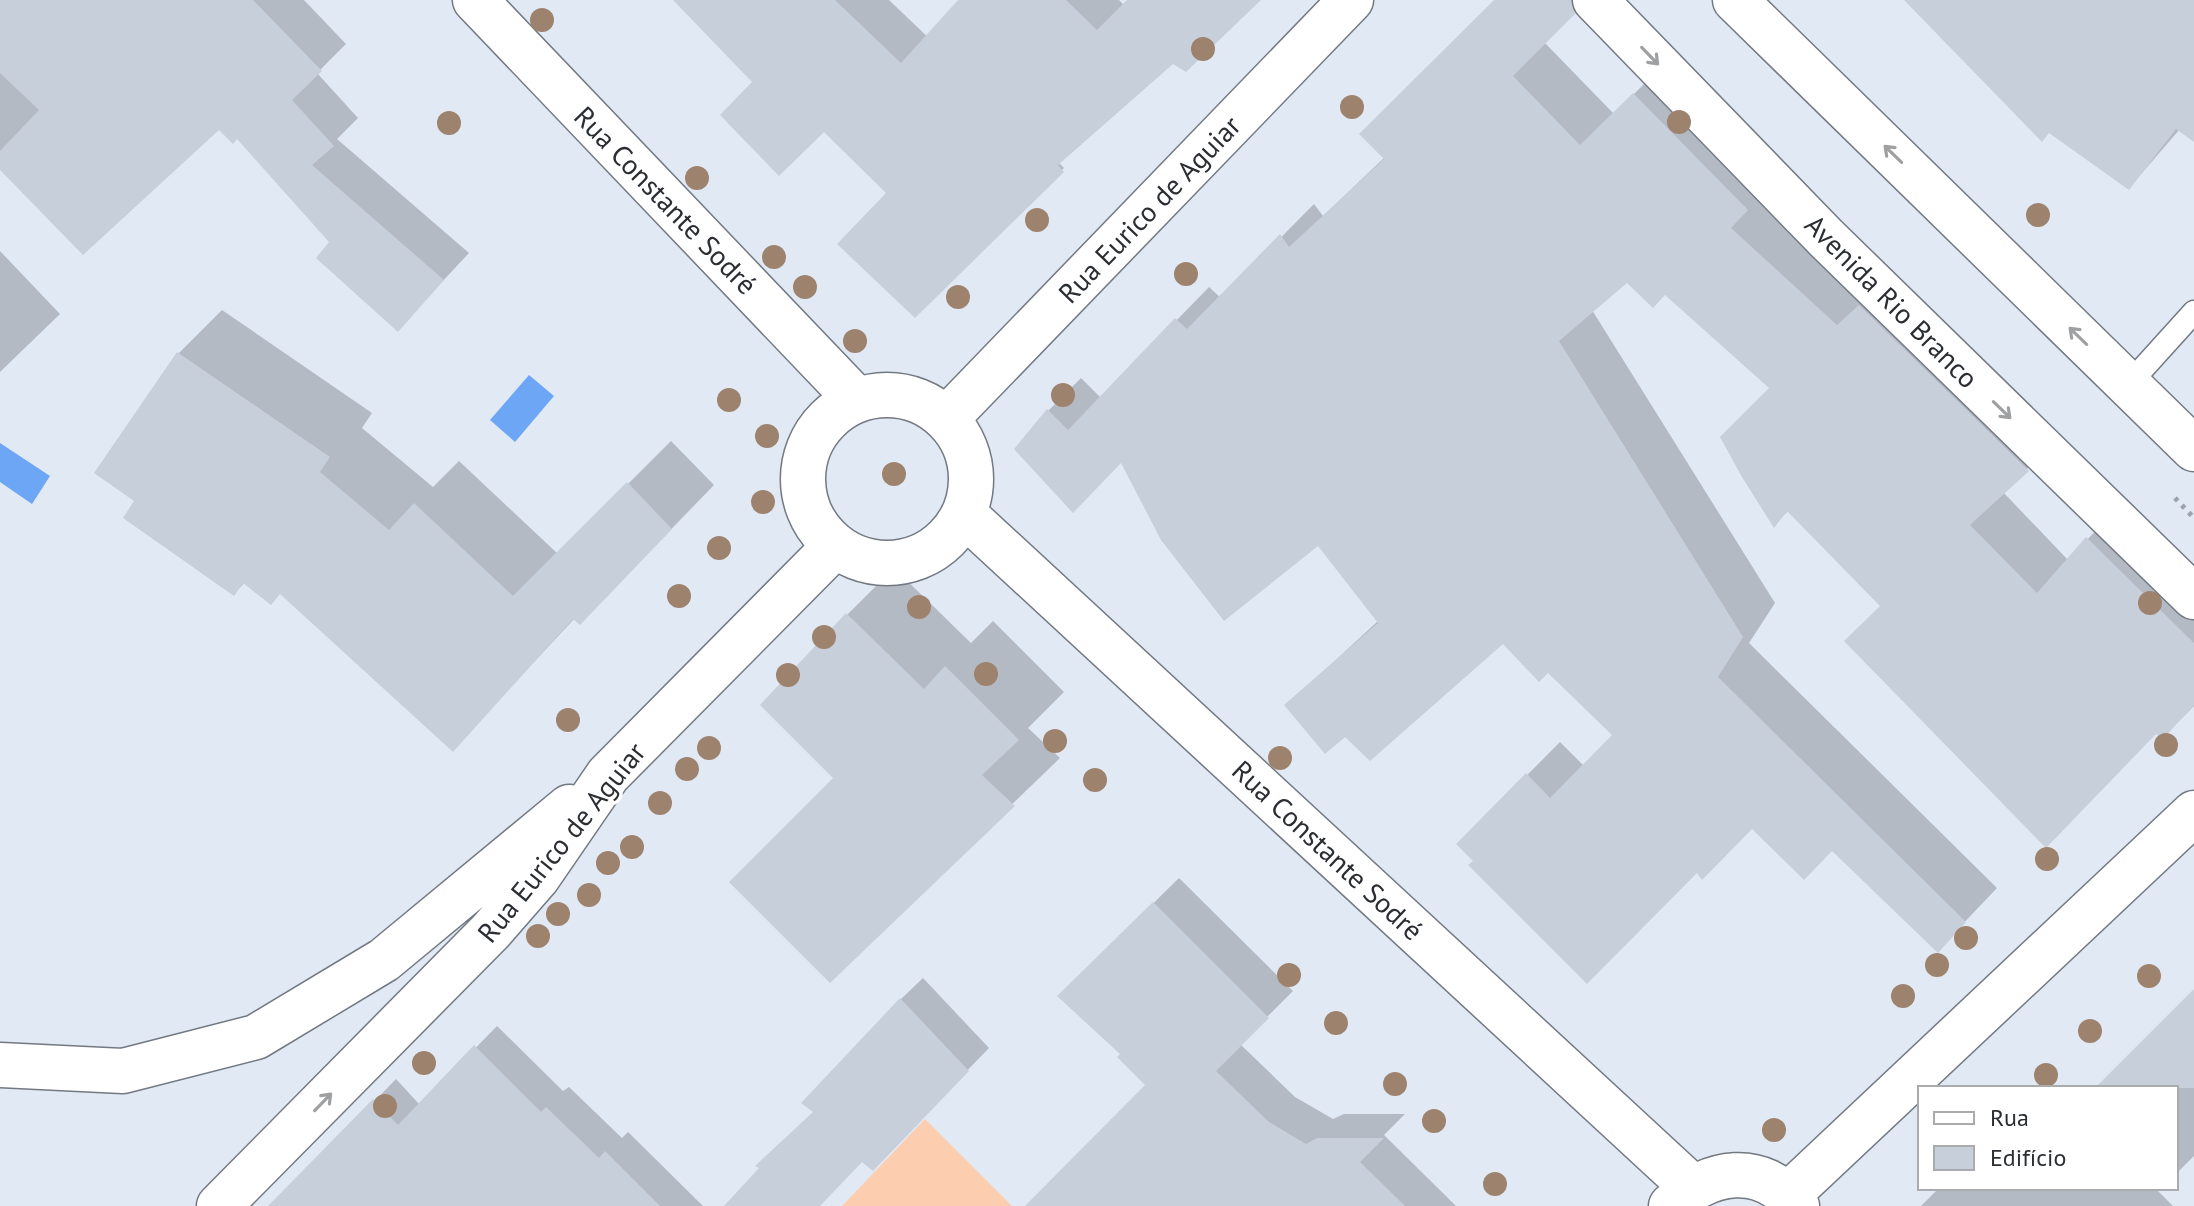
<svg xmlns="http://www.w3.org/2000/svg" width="2194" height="1206" font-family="'PT Sans',sans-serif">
<rect width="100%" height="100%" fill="#e1e9f4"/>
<path fill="#fdcdaf" d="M 925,1119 L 1012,1206 L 842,1206 Z"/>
<path fill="#6ca6f4" d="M 529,375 L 554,396 L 515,442 L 490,420 Z
M 0,443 L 50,476 L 32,504 L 0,482 Z"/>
<path fill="#0003" d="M 0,0 L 304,0 L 346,44 L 317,73 L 358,118 L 337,139 L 469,253 L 398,329 L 332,242 L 238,137 L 219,127 L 0,167 Z
M 675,0 L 889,0 L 1023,128 L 961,0 L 1119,0 L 1125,6 L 1130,0 L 1257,0 L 1173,61 L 1058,162 L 1064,168 L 915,315 L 889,193 L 824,129 L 755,82 Z
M 1497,0 L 1586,0 L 1544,42 L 1614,114 L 1666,62 L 2060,437 L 2003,492 L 2068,560 L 2119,506 L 2194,579 L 2194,706 L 2163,737 L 1882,605 L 1789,510 L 1774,525 L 1772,388 L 1665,292 L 1627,280 L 1592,310 L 1775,603 L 1749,643 L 1997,888 L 1938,950 L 1832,849 L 1753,826 L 1697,871 L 1476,861 L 1459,844 L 1560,742 L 1584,766 L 1615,735 L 1548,670 L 1503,642 L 1345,734 L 1287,705 L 1378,621 L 1318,544 L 1122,461 L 1073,510 L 1048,411 L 1081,378 L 1101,398 L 1209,287 L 1221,298 L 1314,204 L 1323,216 L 1385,157 Z
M 1907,0 L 2194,0 L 2194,140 L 2180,129 L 2129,188 Z
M 0,251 L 60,314 L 0,372 Z
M 222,310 L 372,413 L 362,428 L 433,487 L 459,461 L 558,554 L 671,441 L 714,485 L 623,579 L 575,618 L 453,749 L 281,592 L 245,582 L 234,594 L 137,500 L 96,473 L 179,353 Z
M 894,568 L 971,643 L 993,621 L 1064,692 L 1028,728 L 1060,758 L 830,980 L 836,778 L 847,615 Z
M 1179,878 L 1293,991 L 1240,1044 L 1295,1097 L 1333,1119 L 1344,1114 L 1405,1114 L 1384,1135 L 1456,1206 L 1051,1206 L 1148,1085 L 1122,1054 L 1059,996 Z
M 923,978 L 989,1048 L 894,1146 L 862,1160 L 819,1206 L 726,1206 L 815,1111 L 901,999 Z
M 2194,992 L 2194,1156 L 2176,1174 L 2176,1088 L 2097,1088 Z
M 497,1026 L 563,1091 L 569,1087 L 622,1138 L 628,1132 L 703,1206 L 272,1206 L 396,1079 L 420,1105 Z
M 1939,1188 L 2162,1188 L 2158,1191 L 2173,1206 L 1921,1206 Z"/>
<path fill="#c7cfda" d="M 0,0 L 253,0 L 322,71 L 292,100 L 334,146 L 312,165 L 444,280 L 398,332 L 316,258 L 329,242 L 237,139 L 233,144 L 219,130 L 83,255 L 0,170 L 0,151 L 39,110 L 0,73 Z
M 673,0 L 835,0 L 901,63 L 958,0 L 1066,0 L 1097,30 L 1127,0 L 1261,0 L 1186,72 L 1173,64 L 1058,165 L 1064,172 L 915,318 L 837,244 L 886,193 L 824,132 L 779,176 L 720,115 L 752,82 Z
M 1494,0 L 1571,0 L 1575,14 L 1513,76 L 1580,145 L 1633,93 L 1748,210 L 1731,228 L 1837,325 L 1859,305 L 2029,471 L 1970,525 L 2037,593 L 2086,537 L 2194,643 L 2194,705 L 2163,739 L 2156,734 L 2046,848 L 1844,641 L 1880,606 L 1787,511 L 1774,528 L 1742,477 L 1720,437 L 1769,388 L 1665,295 L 1653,308 L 1627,283 L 1559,341 L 1743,637 L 1718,677 L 1966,922 L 1938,953 L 1832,851 L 1804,880 L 1752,829 L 1702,880 L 1697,873 L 1587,984 L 1468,865 L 1473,861 L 1456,844 L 1526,773 L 1550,798 L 1612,735 L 1548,673 L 1539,682 L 1503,644 L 1370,761 L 1345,737 L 1325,754 L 1284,705 L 1378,623 L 1318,546 L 1224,621 L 1161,540 L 1121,463 L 1073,513 L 1014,449 L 1047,409 L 1068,430 L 1175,318 L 1187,329 L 1280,234 L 1289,247 L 1384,159 L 1359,134 Z
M 1904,0 L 2194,0 L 2194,142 L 2176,129 L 2129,190 L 2049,133 L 2042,142 Z
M 177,352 L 330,457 L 320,472 L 389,530 L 414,503 L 513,596 L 627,482 L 672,529 L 580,625 L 573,619 L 453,752 L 280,594 L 271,605 L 243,583 L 234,596 L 123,518 L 134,501 L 94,473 Z
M 846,613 L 924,689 L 945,666 L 1019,740 L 982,775 L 1015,806 L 830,983 L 729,882 L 833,778 L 760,705 Z
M 1153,902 L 1269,1018 L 1216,1071 L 1269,1122 L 1306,1144 L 1317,1138 L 1384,1138 L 1360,1162 L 1405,1206 L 1025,1206 L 1145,1085 L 1117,1057 L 1120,1054 L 1057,996 Z
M 2194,989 L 2194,1088 L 2095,1088 Z
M 900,998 L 969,1071 L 873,1171 L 862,1162 L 820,1206 L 724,1206 L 759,1168 L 755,1166 L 813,1112 L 801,1103 Z
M 474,1045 L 541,1112 L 546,1107 L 599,1158 L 605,1151 L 660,1206 L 268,1206 L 373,1099 L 398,1125 Z"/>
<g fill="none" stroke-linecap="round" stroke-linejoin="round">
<g stroke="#727982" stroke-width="25">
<path id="service" d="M 2128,385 L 2194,312"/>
</g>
<g stroke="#727982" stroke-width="47">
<path id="minor" d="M 475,0 L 857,400
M803 479a84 84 0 1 1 168 0a84 84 0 1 1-168 0Z
M 946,419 L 1351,0
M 964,514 L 1692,1187
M 0,1065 L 123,1071 L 256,1037 L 384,960 L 569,807
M 1788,1195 L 2194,813
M 219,1206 L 491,931 L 538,877 L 608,775 L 835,546
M 1671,1206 C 1709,1170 1761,1160 1797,1206"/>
</g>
<g stroke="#727982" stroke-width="47">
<path id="tertiary" d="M 1595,0 L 1826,238 L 2194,597
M 1735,0 L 2194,449"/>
</g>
<path stroke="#9da3ab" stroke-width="5" stroke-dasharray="4 6" stroke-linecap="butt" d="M 2175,498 L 2194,518"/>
<use href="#service" stroke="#fff" stroke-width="22"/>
<use href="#minor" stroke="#fff" stroke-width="44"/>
<use href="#tertiary" stroke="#fff" stroke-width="44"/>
</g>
<g fill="#9d826e">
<circle cx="542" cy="20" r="12"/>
<circle cx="1203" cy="49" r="12"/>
<circle cx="1352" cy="107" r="12"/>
<circle cx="1679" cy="122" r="12"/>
<circle cx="449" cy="123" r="12"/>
<circle cx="697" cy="178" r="12"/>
<circle cx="2038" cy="215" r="12"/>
<circle cx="1037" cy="220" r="12"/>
<circle cx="774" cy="257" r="12"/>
<circle cx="1186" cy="274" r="12"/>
<circle cx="805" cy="287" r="12"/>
<circle cx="958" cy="297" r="12"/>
<circle cx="855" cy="341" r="12"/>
<circle cx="1063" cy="395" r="12"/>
<circle cx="729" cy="400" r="12"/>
<circle cx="767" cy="436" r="12"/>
<circle cx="894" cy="474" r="12"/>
<circle cx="763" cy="502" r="12"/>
<circle cx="719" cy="548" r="12"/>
<circle cx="679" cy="596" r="12"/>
<circle cx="2150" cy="603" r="12"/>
<circle cx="919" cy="607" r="12"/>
<circle cx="824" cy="637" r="12"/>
<circle cx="986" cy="674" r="12"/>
<circle cx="788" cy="675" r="12"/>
<circle cx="568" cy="720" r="12"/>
<circle cx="1055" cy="741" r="12"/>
<circle cx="2166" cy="745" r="12"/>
<circle cx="709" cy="748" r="12"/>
<circle cx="1280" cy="758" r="12"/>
<circle cx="687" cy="769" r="12"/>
<circle cx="1095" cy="780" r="12"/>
<circle cx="660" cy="803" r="12"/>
<circle cx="632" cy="847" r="12"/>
<circle cx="2047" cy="859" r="12"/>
<circle cx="608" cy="863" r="12"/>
<circle cx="589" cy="895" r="12"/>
<circle cx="558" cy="914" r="12"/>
<circle cx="538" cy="936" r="12"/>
<circle cx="1966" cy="938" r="12"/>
<circle cx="1937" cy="965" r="12"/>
<circle cx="1289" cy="975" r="12"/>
<circle cx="2149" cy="976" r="12"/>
<circle cx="1903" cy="996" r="12"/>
<circle cx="1336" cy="1023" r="12"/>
<circle cx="2090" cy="1031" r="12"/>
<circle cx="424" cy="1063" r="12"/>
<circle cx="2046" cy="1075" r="12"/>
<circle cx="1395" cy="1084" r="12"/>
<circle cx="385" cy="1106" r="12"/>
<circle cx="1434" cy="1121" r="12"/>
<circle cx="1774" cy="1130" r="12"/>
<circle cx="1495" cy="1184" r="12"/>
</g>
<defs><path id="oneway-shaft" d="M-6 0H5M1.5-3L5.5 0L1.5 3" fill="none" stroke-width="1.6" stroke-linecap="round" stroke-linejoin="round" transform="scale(2)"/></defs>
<g stroke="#9fa0a2">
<use href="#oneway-shaft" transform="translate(1650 56) rotate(46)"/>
<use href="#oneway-shaft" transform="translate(1893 154) rotate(-136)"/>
<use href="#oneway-shaft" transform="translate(2078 336) rotate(-136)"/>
<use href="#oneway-shaft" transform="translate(2002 410) rotate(44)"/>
<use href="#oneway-shaft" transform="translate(323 1102) rotate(-46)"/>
</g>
<g text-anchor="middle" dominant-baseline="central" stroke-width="7" stroke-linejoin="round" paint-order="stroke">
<g font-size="28" fill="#2a2d31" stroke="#fff">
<text transform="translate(666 200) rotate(46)">Rua Constante Sodré</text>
<text transform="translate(1149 209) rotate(-46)">Rua Eurico de Aguiar</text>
<text transform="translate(1892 301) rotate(45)">Avenida Rio Branco</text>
<text transform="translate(561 842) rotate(-51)">Rua Eurico de Aguiar</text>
<text transform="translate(1328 850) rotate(43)">Rua Constante Sodré</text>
</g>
</g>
<rect x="1918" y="1086" width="260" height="104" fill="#ffffff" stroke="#aaabad" stroke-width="2"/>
<rect x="1934" y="1112" width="40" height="12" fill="#ffffff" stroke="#aaabad" stroke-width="2"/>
<text x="1990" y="1126" font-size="24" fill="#2a2d31">Rua</text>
<rect x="1934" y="1146" width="40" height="24" fill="#c7cfda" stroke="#aaabad" stroke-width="2"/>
<text x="1990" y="1166" font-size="24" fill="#2a2d31">Edifício</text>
</svg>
